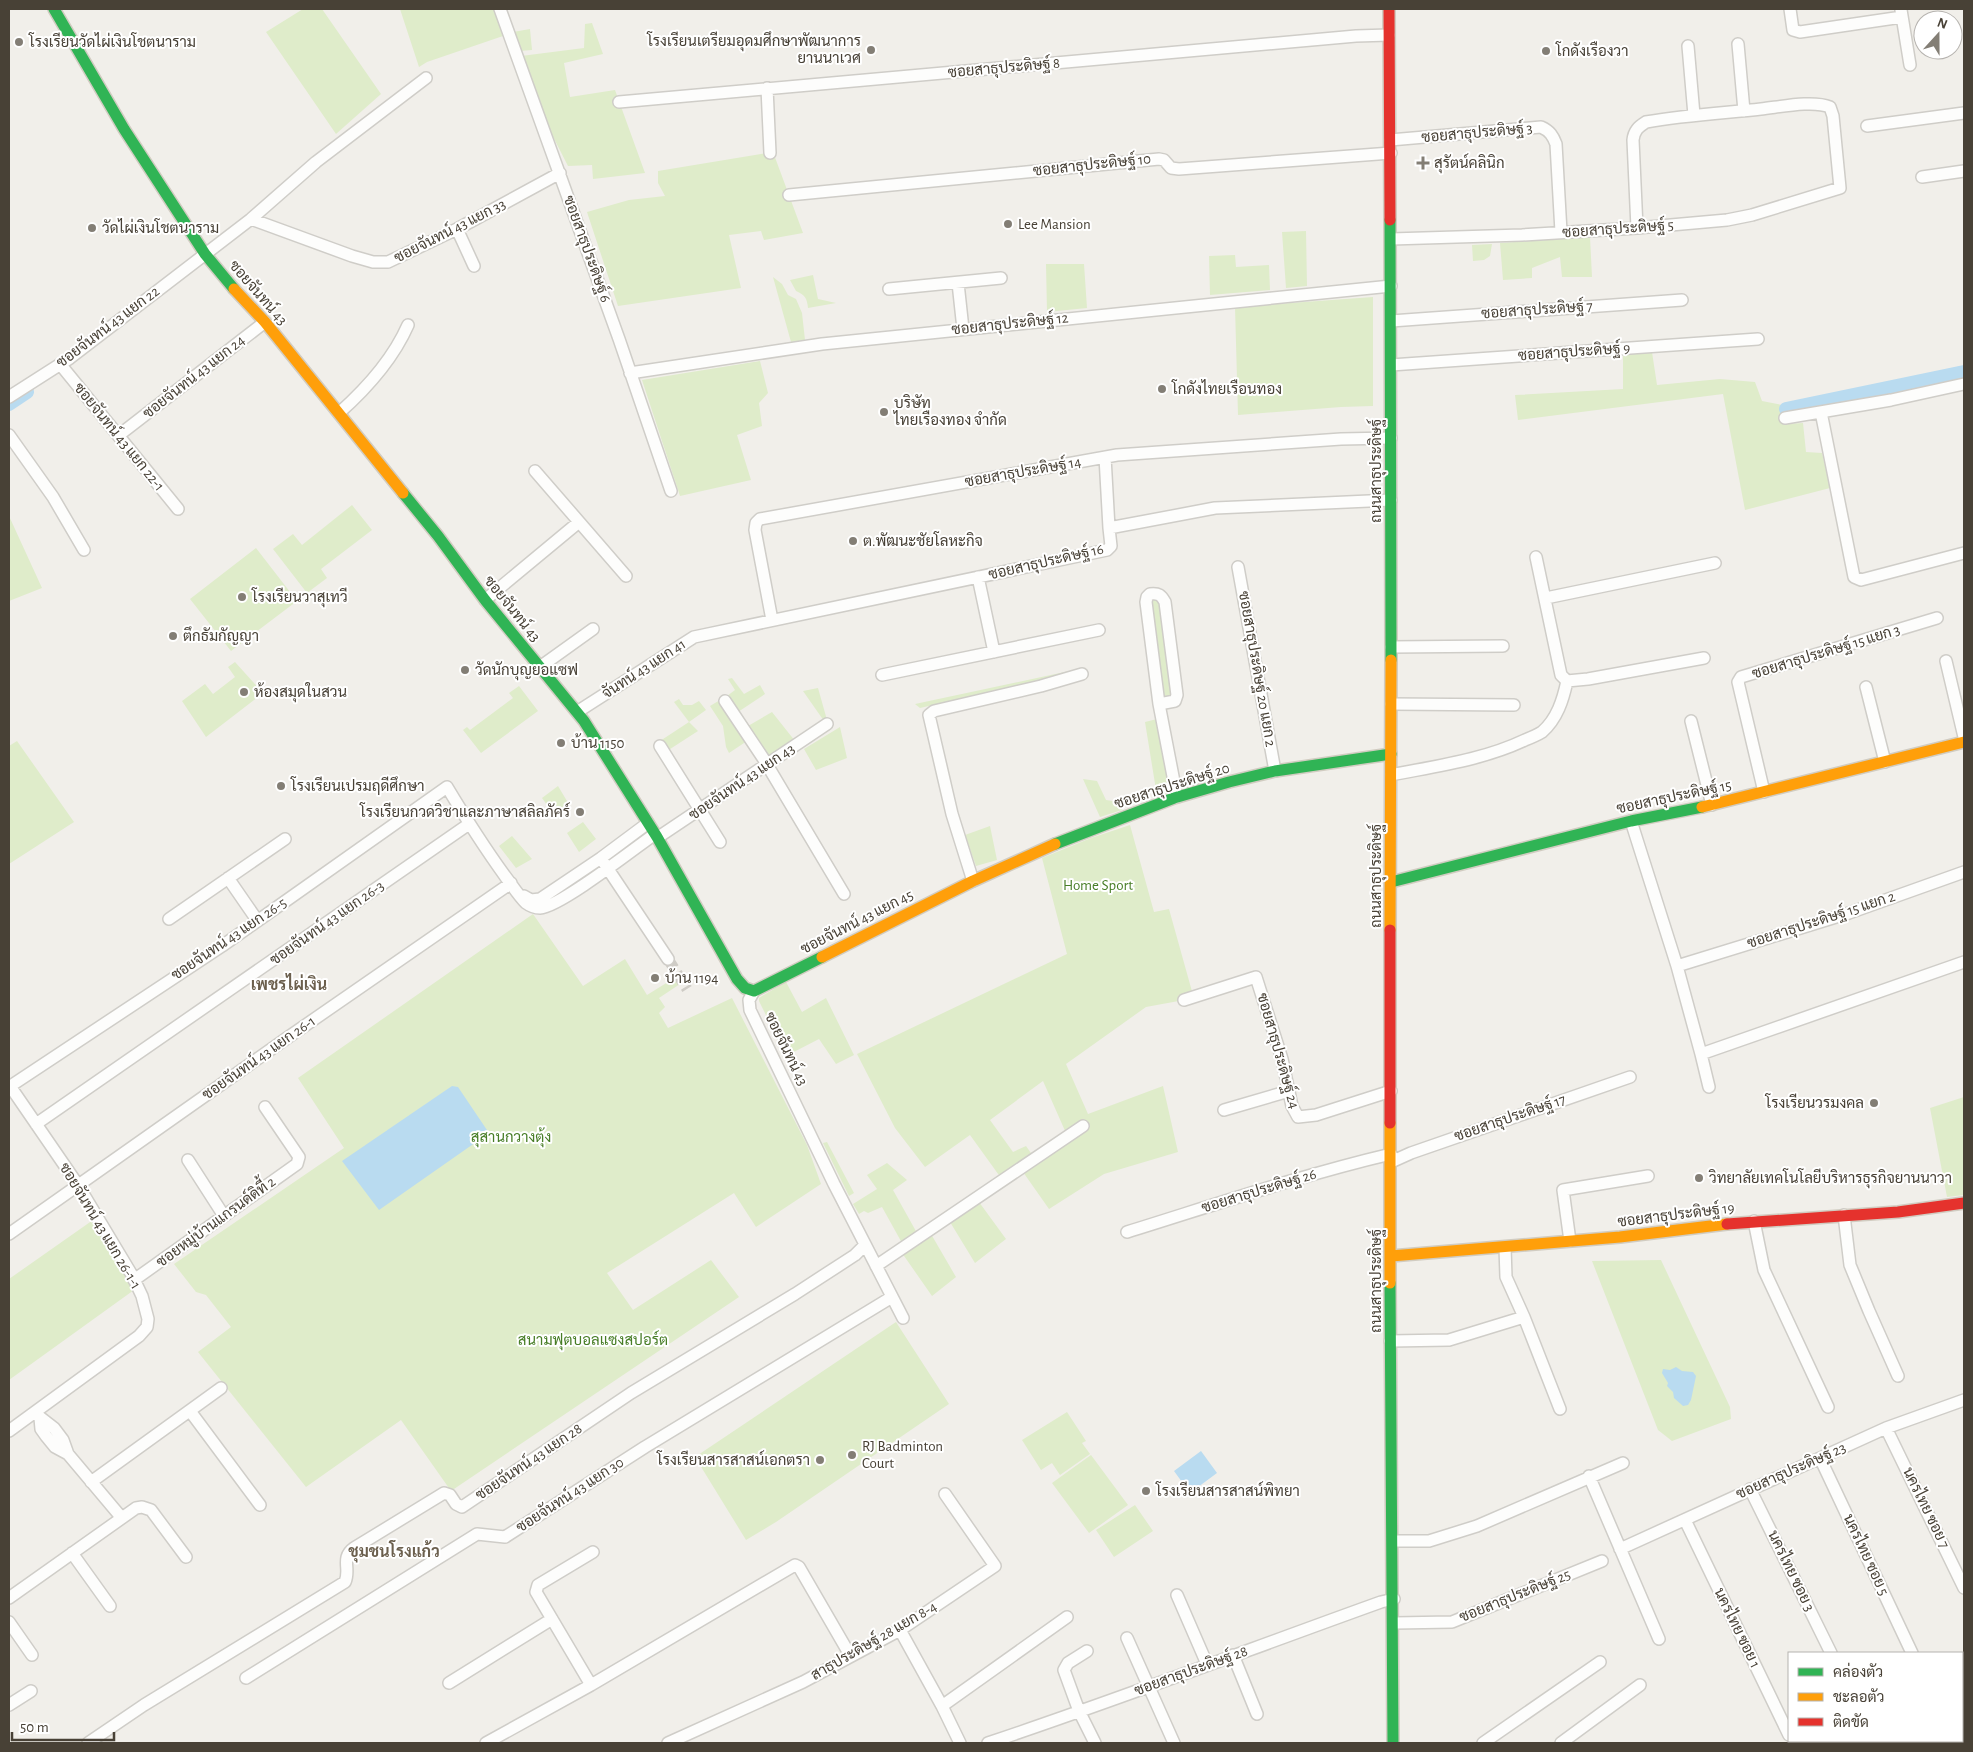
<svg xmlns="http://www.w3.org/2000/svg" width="1973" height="1752" font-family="'Alegreya Sans',Sarabun,sans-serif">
<rect width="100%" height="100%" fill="#f1efea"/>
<path fill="#dfecca" d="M 303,9 L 322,9 L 381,94 L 336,134 L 266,32 Z
M 400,9 L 495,9 L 503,36 L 427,62 L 419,67 Z
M 592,23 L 603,54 L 564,63 L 570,97 L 615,90 L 645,173 L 593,179 L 592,165 L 568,166 L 546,123 L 521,56 L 584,48 L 585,24 Z
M 530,29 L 532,50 L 520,51 L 513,32 Z
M 773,152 L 803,233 L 764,240 L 761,231 L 729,235 L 741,288 L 618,306 L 587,212 L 629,200 L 665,196 L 658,183 L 658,171 Z
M 1306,231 L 1307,286 L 1286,288 L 1282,232 Z
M 1590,237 L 1592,277 L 1562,277 L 1560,257 L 1532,268 L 1532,278 L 1503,280 L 1500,243 Z
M 1492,244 L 1490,256 L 1484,260 L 1473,261 L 1472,245 Z
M 1235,255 L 1236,267 L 1269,265 L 1270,290 L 1210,295 L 1209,256 Z
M 1046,264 L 1084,264 L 1087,308 L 1047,312 Z
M 813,275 L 818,299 L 836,303 L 808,308 C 807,298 805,295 796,291 L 790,280 Z
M 773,277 L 782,284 L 788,295 L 796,299 L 802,313 L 805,340 L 791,342 Z
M 1373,297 L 1373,406 L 1341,407 L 1238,415 L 1235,307 Z
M 1623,352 L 1652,352 L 1657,385 L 1720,379 L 1755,382 L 1762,401 L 1782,405 L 1785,424 L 1803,423 L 1806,452 L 1822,453 L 1830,488 L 1745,510 L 1723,394 L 1518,420 L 1515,395 L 1623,389 Z
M 760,361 L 768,393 L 759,403 L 762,426 L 737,435 L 751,480 L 680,496 L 642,380 Z
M 352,505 L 372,530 L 321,569 L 327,578 L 307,593 L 273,549 L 293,534 L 302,545 Z
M 9,516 L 42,588 L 9,601 Z
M 256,548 L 297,601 L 231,651 L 190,599 Z
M 1152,597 L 1159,598 L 1173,694 L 1170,698 L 1165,699 L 1163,695 L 1150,600 Z
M 235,662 L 263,693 L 206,737 L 182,701 L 205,684 L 213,694 L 235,677 L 228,667 Z
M 1074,670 L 1070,674 L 1044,680 L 920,708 L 915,704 Z
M 732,678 L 744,694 L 760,685 L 765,694 L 738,712 L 727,696 L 735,690 L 728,679 Z
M 519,686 L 538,711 L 481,753 L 463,730 L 467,727 L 470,730 L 513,698 L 509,693 Z
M 818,688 L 827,720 L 824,721 L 803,691 Z
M 679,699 L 683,705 L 692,705 L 699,701 L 706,710 L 689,722 L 698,731 L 667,751 L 660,741 L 689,722 L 674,702 Z
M 720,700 L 747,741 L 729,753 L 726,747 L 723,726 L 710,706 Z
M 772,712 L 795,741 L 770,759 L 748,726 Z
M 1157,719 L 1171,792 L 1157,796 L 1145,722 Z
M 840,727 L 847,758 L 816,770 L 804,749 Z
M 17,741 L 74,822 L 9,864 L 9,746 Z
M 1083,779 L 1097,781 L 1106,800 L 1119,802 L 1122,810 L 1100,817 Z
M 558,786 L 570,806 L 555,816 L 542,798 Z
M 583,822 L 596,839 L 579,852 L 567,833 Z
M 1130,825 L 1154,912 L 1169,909 L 1193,995 L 1184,1000 L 1146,1007 L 1066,1064 L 1088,1114 L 1163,1086 L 1178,1152 L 1104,1174 L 1049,1209 L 1023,1172 L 1090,1126 L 1086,1120 L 1066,1133 L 1043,1081 L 990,1120 L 1013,1152 L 1026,1146 L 1033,1156 L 1001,1178 L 970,1135 L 925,1167 L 895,1128 L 857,1054 L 1067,954 L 1042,858 L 1091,838 Z
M 990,826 L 997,860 L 976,866 L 965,835 Z
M 512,836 L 532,859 L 516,868 L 499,846 Z
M 533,914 L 583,986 L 625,959 L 647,995 L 676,977 L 680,984 L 659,998 L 665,1007 L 659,1013 L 668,1028 L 732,998 L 807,1145 L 821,1184 L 756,1227 L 734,1193 L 607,1273 L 633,1310 L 711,1260 L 739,1297 L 451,1491 L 401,1420 L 306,1487 L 198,1352 L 231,1327 L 206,1295 L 196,1292 L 174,1264 L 344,1148 L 298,1078 Z
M 786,982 L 802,1012 L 826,998 L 854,1055 L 836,1064 L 819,1039 L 786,1056 L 759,1001 L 759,998 L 762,996 Z
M 1964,1097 L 1964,1195 L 1947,1197 L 1930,1108 Z
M 827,1142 L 854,1193 L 849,1196 L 823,1143 Z
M 887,1163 L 907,1180 L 893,1190 L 917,1233 L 902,1243 L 882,1207 L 868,1213 L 864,1211 L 859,1214 L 853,1204 L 877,1189 L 867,1175 Z
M 979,1202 L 1006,1239 L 975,1263 L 950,1222 Z
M 93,1220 L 134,1290 L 9,1380 L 9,1279 Z
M 931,1234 L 956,1277 L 932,1296 L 902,1253 Z
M 1661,1260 L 1730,1407 L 1731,1419 L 1672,1441 L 1658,1430 L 1592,1261 Z
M 896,1322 L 949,1404 L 776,1522 L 746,1540 L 695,1457 Z
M 1067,1412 L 1086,1441 L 1082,1443 L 1090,1454 L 1060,1475 L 1052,1463 L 1041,1470 L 1022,1440 Z
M 1091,1455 L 1128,1505 L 1089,1533 L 1052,1483 Z
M 1135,1505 L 1153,1531 L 1114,1557 L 1096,1530 Z"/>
<path fill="#b9dbf0" d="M 452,1086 L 458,1087 L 489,1133 L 379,1210 L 342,1161 Z
M 1676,1367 L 1682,1371 L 1693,1372 L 1696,1376 L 1691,1400 L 1688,1405 L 1683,1406 L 1674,1398 L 1673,1392 L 1667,1386 L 1668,1383 L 1662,1373 L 1663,1369 L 1670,1370 Z
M 1201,1451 L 1217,1473 L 1190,1493 L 1174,1471 Z"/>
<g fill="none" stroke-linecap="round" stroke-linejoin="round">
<path stroke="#b9dbf0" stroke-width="14" d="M 9,404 L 27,392
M 1786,409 L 1964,372"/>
<path stroke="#cfccc6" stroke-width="11" stroke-dasharray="11 5.5" stroke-linecap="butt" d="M 668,959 L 687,989"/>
<g stroke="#cfcdc8" stroke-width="14">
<path id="street" d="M 500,9 L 619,339 L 671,491
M 1790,9 L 1793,30 L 1800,32 L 1902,17
M 1901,10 L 1910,65
M 1738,44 L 1744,111
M 1688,46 L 1694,115
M 767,88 L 770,153
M 619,102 L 1356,36 L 1389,35
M 1867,126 L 1964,113
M 1390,140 L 1541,127 C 1550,131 1553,136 1556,144 L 1561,232
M 1922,177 L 1964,171
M 789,195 L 1159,159 L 1164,160 L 1171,168 L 1179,169 L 1391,153
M 251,219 L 352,256 L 373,262 L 388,262 L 457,229 L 560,173
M 457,229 L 474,266
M 1391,239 L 1522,235 L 1637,228 L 1727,220 L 1752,215 L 1840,188 L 1833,116 L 1830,107 C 1813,100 1780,107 1761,109 C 1723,113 1684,115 1646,122 C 1638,127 1634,131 1633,140 L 1637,228
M 958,283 L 963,329
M 889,289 L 1001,278
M 1391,321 L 1682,300
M 60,364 L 178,509
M 1391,365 L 1758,339
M 630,373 L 822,344 L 1391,286
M 9,397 L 70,358 L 251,219 L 316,162 L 426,78
M 1821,412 L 1854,577 L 1861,580 L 1964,553
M 339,413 C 366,389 393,359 408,325
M 1785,418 L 1891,400 L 1964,384
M 123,432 L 265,322
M 9,435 L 53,497 L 84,550
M 1105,457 L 1109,528
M 535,471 L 626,576
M 1536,557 L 1561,675 L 1567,681 L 1588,679 L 1704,658
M 1238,567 L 1275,771
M 978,577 L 994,652
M 1546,598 L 1715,563
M 485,600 L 579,522
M 772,620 L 755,530 L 756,523 L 760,519 L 1117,455 L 1341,439 L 1391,438
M 1391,647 L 1503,646
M 1946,661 L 1964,737
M 540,667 L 593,629
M 882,675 L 1099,630
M 1866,687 L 1885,762
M 725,701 L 763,758 L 844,894
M 1159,704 L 1175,701 L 1177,695 L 1165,602 C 1161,595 1159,593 1150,594 L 1147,597 L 1146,602 L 1159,704 L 1177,797
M 1391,704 L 1514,705
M 577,712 L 694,637 L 1107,550 L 1111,546 L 1109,528 L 1215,508 L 1391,500
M 1691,721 L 1712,805
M 660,746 L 720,842
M 1391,775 C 1436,766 1483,760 1525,740 C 1530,738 1537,735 1542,732 C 1557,719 1563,700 1567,681
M 1764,792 L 1738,682 L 1741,677 L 1937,618
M 1631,821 L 1677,966 L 1701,1054 L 1964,962
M 657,838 L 827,724
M 604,863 L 668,959
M 228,878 L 257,920
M 973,881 L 952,814 L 929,715 L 934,711 L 1041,686 L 1082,674
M 524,896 L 531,900 L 540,899 L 601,858 L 648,823
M 169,919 L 285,839
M 1677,966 L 1849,913 L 1964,872
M 754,991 L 749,1000 L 750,1010 L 834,1184 L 903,1318
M 1184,1000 L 1256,977 L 1282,1059 L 1292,1106 L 1298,1117 L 1316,1115 L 1391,1091
M 1701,1054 L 1709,1087
M 9,1087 L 222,946 L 447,787 C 465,817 484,847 505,876 C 512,885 518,895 526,903 C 530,906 535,908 540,908 C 560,907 635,848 655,834
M 1224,1110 L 1289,1091
M 36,1124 L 469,824
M 188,1160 L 224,1216
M 1391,1162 L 1411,1153 L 1630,1077
M 1844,1215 L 1850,1265 L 1869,1311 L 1898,1376
M 1754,1221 L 1764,1270 L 1828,1407
M 1127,1232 C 1214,1205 1302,1175 1391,1154
M 9,1234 L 287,1038 L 511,883
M 1570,1241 L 1563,1190 L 1648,1176
M 1505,1247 L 1506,1277 L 1524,1317 L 1560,1409
M 876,1266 L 1083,1126
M 134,1280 L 297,1164 L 299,1157 L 265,1107
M 1390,1341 L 1449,1340 L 1524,1317
M 190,1411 L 260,1505
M 36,1414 L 54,1428 L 63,1440 L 68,1454
M 40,1418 L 41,1429 L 46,1436 L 55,1447 L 68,1454 L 121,1517
M 1886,1428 L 1964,1588
M 9,1431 L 139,1336 L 147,1327 L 148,1319 L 142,1296 L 132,1275 L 78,1185 L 10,1086
M 1820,1458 L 1912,1653
M 1589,1476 L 1659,1639
M 91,1482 L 221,1388
M 1750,1489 L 1831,1653
M 1685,1520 L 1789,1735
M 1394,1541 L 1429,1541 L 1477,1526 L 1623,1463
M 1620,1549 L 1886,1428 L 1964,1400
M 72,1553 L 110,1606
M 1177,1595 L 1207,1664
M 9,1598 L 136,1508 L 142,1507 L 151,1510 L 186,1557
M 9,1622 L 32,1655
M 1395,1623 L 1452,1622 L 1602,1561
M 900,1630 L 942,1706 L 960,1743
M 1127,1638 L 1174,1743
M 1087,1651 L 1068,1663 L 1064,1670 L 1079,1711 L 1095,1743
M 1233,1655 L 1257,1714
M 1962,1676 L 1964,1675
M 246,1678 L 477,1534 L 505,1537 L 645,1447 L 892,1297
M 449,1683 L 552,1619
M 591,1685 L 536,1592 L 538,1585 L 593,1552
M 9,1705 L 31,1691
M 942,1706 L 1067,1617
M 1874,1741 L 1875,1743
M 1955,1741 L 1956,1743
M 88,1743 L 144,1705 L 345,1582 C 351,1569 340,1558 354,1548 L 444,1493 L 450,1495 L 456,1504 L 462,1507 L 631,1393 L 795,1294 L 855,1255 L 865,1245
M 486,1743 L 591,1685 L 795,1565 L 799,1567 L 850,1655
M 668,1743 L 803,1682 L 900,1630 L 995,1566 L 945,1494
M 988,1743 C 1120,1699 1250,1649 1381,1602 L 1394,1599
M 1483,1743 L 1600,1662
M 1561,1743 L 1640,1685
M 1817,1743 L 1822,1741"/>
</g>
<g stroke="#d1ccc1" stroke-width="14">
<path id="fast" d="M 54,9 L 124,129 L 205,254 L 234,289
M 1390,220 L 1391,660
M 403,493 L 438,536 L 485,600 L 584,721 L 657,837 L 737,979 L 745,988 L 754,991 L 822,957
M 1055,844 L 1174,798 L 1229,782 L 1275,771 L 1391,754
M 1391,882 L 1631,821 L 1702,807
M 1390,1283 L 1393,1743"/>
</g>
<g stroke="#d1ccc1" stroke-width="14">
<path id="slow" d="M 234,289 L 265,322 L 403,493
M 1702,807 L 1964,742
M 1390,930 L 1391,660
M 822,957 L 973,881 L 1055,844
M 1391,1256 L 1620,1237 L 1727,1224
M 1390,1283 L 1390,1123"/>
</g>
<g stroke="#d1ccc1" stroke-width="14">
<path id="jam" d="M 1389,9 L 1390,220
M 1390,1123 L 1390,930
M 1727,1224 L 1898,1212 L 1964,1203"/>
</g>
<use href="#street" stroke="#fdfdfc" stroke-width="11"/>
<use href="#fast" stroke="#30b455" stroke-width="11"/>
<use href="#slow" stroke="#ff9f0a" stroke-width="11"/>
<use href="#jam" stroke="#e5322d" stroke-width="11"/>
</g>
<g fill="#837e75" stroke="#fff" stroke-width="2">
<circle cx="19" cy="42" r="5"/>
<circle cx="871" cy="50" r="5"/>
<circle cx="1546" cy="51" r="5"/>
<path d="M1420.5 155.5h5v5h5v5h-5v5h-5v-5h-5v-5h5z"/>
<circle cx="1008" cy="224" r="5"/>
<circle cx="92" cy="228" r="5"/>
<circle cx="1162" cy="389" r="5"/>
<circle cx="884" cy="412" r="5"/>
<circle cx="853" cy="541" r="5"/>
<circle cx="242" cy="597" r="5"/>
<circle cx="173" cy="636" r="5"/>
<circle cx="465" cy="670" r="5"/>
<circle cx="244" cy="692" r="5"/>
<circle cx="561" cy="743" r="5"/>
<circle cx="281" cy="786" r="5"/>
<circle cx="580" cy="812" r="5"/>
<circle cx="655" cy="978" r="5"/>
<circle cx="1874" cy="1103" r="5"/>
<circle cx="1699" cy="1178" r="5"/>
<circle cx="852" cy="1455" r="5"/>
<circle cx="820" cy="1460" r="5"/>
<circle cx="1146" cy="1491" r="5"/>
</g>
<g text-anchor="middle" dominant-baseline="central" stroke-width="4" stroke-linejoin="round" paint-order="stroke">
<g font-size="15" fill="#484136" stroke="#fff" text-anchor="start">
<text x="861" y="41" text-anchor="end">โรงเรียนเตรียมอุดมศึกษาพัฒนาการ<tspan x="861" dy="17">ยานนาเวศ</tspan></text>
<text x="29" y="42">โรงเรียนวัดไผ่เงินโชตนาราม</text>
<text x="1556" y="51">โกดังเรืองวา</text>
<text x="1434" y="163">สุรัตน์คลินิก</text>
<text x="1018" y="224">Lee Mansion</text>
<text x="102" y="228">วัดไผ่เงินโชตนาราม</text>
<text x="1172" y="389">โกดังไทยเรือนทอง</text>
<text x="894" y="403">บริษัท<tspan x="894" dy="17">ไทยเรืองทอง จำกัด</tspan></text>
<text x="863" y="541">ต.พัฒนะชัยโลหะกิจ</text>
<text x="252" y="597">โรงเรียนวาสุเทวี</text>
<text x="183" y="636">ตึกธัมกัญญา</text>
<text x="475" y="670">วัดนักบุญยอแซฟ</text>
<text x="254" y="692">ห้องสมุดในสวน</text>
<text x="571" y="743">บ้าน 1150</text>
<text x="291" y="786">โรงเรียนเปรมฤดีศึกษา</text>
<text x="570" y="812" text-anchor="end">โรงเรียนกวดวิชาและภาษาสลิลภัคร์</text>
<text x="665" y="978">บ้าน 1194</text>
<text x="1864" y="1103" text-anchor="end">โรงเรียนวรมงคล</text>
<text x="1709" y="1178">วิทยาลัยเทคโนโลยีบริหารธุรกิจยานนาวา</text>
<text x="862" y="1446">RJ Badminton<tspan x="862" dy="17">Court</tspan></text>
<text x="810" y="1460" text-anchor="end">โรงเรียนสารสาสน์เอกตรา</text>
<text x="1156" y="1491">โรงเรียนสารสาสน์พิทยา</text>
</g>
<g font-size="15" fill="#484136" stroke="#fff">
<text transform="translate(1004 68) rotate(-5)">ซอยสาธุประดิษฐ์ 8</text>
<text transform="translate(1477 133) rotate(-5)">ซอยสาธุประดิษฐ์ 3</text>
<text transform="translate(1092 165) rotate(-6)">ซอยสาธุประดิษฐ์ 10</text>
<text transform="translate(1618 229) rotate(-4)">ซอยสาธุประดิษฐ์ 5</text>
<text transform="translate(450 231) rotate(-27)">ซอยจันทน์ 43 แยก 33</text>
<text transform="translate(587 249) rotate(70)">ซอยสาธุประดิษฐ์ 6</text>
<text transform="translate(258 293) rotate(49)">ซอยจันทน์ 43</text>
<text transform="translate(1537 310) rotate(-4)">ซอยสาธุประดิษฐ์ 7</text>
<text transform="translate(1010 324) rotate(-6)">ซอยสาธุประดิษฐ์ 12</text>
<text transform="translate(108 327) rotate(-37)">ซอยจันทน์ 43 แยก 22</text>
<text transform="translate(1574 352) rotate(-4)">ซอยสาธุประดิษฐ์ 9</text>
<text transform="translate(194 377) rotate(-38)">ซอยจันทน์ 43 แยก 24</text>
<text transform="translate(119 437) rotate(51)">ซอยจันทน์ 43 แยก 22-1</text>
<text transform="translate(1376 471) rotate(-90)">ถนนสาธุประดิษฐ์</text>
<text transform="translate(1023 472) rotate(-10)">ซอยสาธุประดิษฐ์ 14</text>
<text transform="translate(1046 562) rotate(-13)">ซอยสาธุประดิษฐ์ 16</text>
<text transform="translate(512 609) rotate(51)">ซอยจันทน์ 43</text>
<text transform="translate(1826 652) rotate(-17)">ซอยสาธุประดิษฐ์ 15 แยก 3</text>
<text transform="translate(644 669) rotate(-33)">จันทน์ 43 แยก 41</text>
<text transform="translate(1257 669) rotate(80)">ซอยสาธุประดิษฐ์ 20 แยก 2</text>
<text transform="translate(742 782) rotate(-34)">ซอยจันทน์ 43 แยก 43</text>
<text transform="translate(1172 786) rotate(-18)">ซอยสาธุประดิษฐ์ 20</text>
<text transform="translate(1674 797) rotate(-12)">ซอยสาธุประดิษฐ์ 15</text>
<text transform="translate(1376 876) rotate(-90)">ถนนสาธุประดิษฐ์</text>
<text transform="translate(1821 920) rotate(-18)">ซอยสาธุประดิษฐ์ 15 แยก 2</text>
<text transform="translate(857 922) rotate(-27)">ซอยจันทน์ 43 แยก 45</text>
<text transform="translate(327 923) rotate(-35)">ซอยจันทน์ 43 แยก 26-3</text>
<text transform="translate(229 939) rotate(-34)">ซอยจันทน์ 43 แยก 26-5</text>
<text transform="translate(786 1049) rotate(64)">ซอยจันทน์ 43</text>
<text transform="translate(1278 1051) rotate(74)">ซอยสาธุประดิษฐ์ 24</text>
<text transform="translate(259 1058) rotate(-35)">ซอยจันทน์ 43 แยก 26-1</text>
<text transform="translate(1510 1118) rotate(-19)">ซอยสาธุประดิษฐ์ 17</text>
<text transform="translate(1259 1191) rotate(-17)">ซอยสาธุประดิษฐ์ 26</text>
<text transform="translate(1676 1215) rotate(-7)">ซอยสาธุประดิษฐ์ 19</text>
<text transform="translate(216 1222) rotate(-36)">ซอยหมู่บ้านแกรนด์ดิที้ 2</text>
<text transform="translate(100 1226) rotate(59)">ซอยจันทน์ 43 แยก 26-1-1</text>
<text transform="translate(1376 1281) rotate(-90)">ถนนสาธุประดิษฐ์</text>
<text transform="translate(529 1462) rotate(-34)">ซอยจันทน์ 43 แยก 28</text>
<text transform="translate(1791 1471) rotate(-24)">ซอยสาธุประดิษฐ์ 23</text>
<text transform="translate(570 1495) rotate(-33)">ซอยจันทน์ 43 แยก 30</text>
<text transform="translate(1926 1508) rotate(64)">นครไทย ซอย 7</text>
<text transform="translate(1866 1555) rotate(65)">นครไทย ซอย 5</text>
<text transform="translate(1791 1571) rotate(64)">นครไทย ซอย 3</text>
<text transform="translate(1515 1596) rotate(-22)">ซอยสาธุประดิษฐ์ 25</text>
<text transform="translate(1737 1628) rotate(64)">นครไทย ซอย 1</text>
<text transform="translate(874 1641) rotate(-30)">สาธุประดิษฐ์ 28 แยก 8-4</text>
<text transform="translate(1191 1671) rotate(-20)">ซอยสาธุประดิษฐ์ 28</text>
</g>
<g font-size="15" fill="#477d26" stroke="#fff">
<text x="1098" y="885">Home Sport</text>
<text x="511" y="1137">สุสานกวางตุ้ง</text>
<text x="593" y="1340">สนามฟุตบอลแซงสปอร์ต</text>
</g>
<g font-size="16" font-weight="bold" fill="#6b5f4d" stroke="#fff">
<text x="289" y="985">เพชรไผ่เงิน</text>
<text x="394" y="1552">ชุมชนโรงแก้ว</text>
</g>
</g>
<rect width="1973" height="1752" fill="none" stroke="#484136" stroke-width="20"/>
<rect x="1788" y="1652" width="175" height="90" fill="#ffffff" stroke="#b6b3af"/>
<rect x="1798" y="1668" width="25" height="8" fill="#30b455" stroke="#b6b3af"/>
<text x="1833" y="1677" font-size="15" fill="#484136">คล่องตัว</text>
<rect x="1798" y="1693" width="25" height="8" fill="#ff9f0a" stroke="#b6b3af"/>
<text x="1833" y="1702" font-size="15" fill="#484136">ชะลอตัว</text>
<rect x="1798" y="1718" width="25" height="8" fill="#e5322d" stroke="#b6b3af"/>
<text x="1833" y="1727" font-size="15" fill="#484136">ติดขัด</text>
<g transform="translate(1938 35) rotate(21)"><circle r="24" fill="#ffffff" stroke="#b6b3af"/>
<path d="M0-4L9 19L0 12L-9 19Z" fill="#837e75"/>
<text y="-8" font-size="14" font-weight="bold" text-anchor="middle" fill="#484136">N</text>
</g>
<path d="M12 1732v8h102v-8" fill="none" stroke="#484136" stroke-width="2.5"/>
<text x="20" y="1732" font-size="15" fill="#484136" stroke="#ffffff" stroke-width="4" paint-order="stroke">50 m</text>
</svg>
